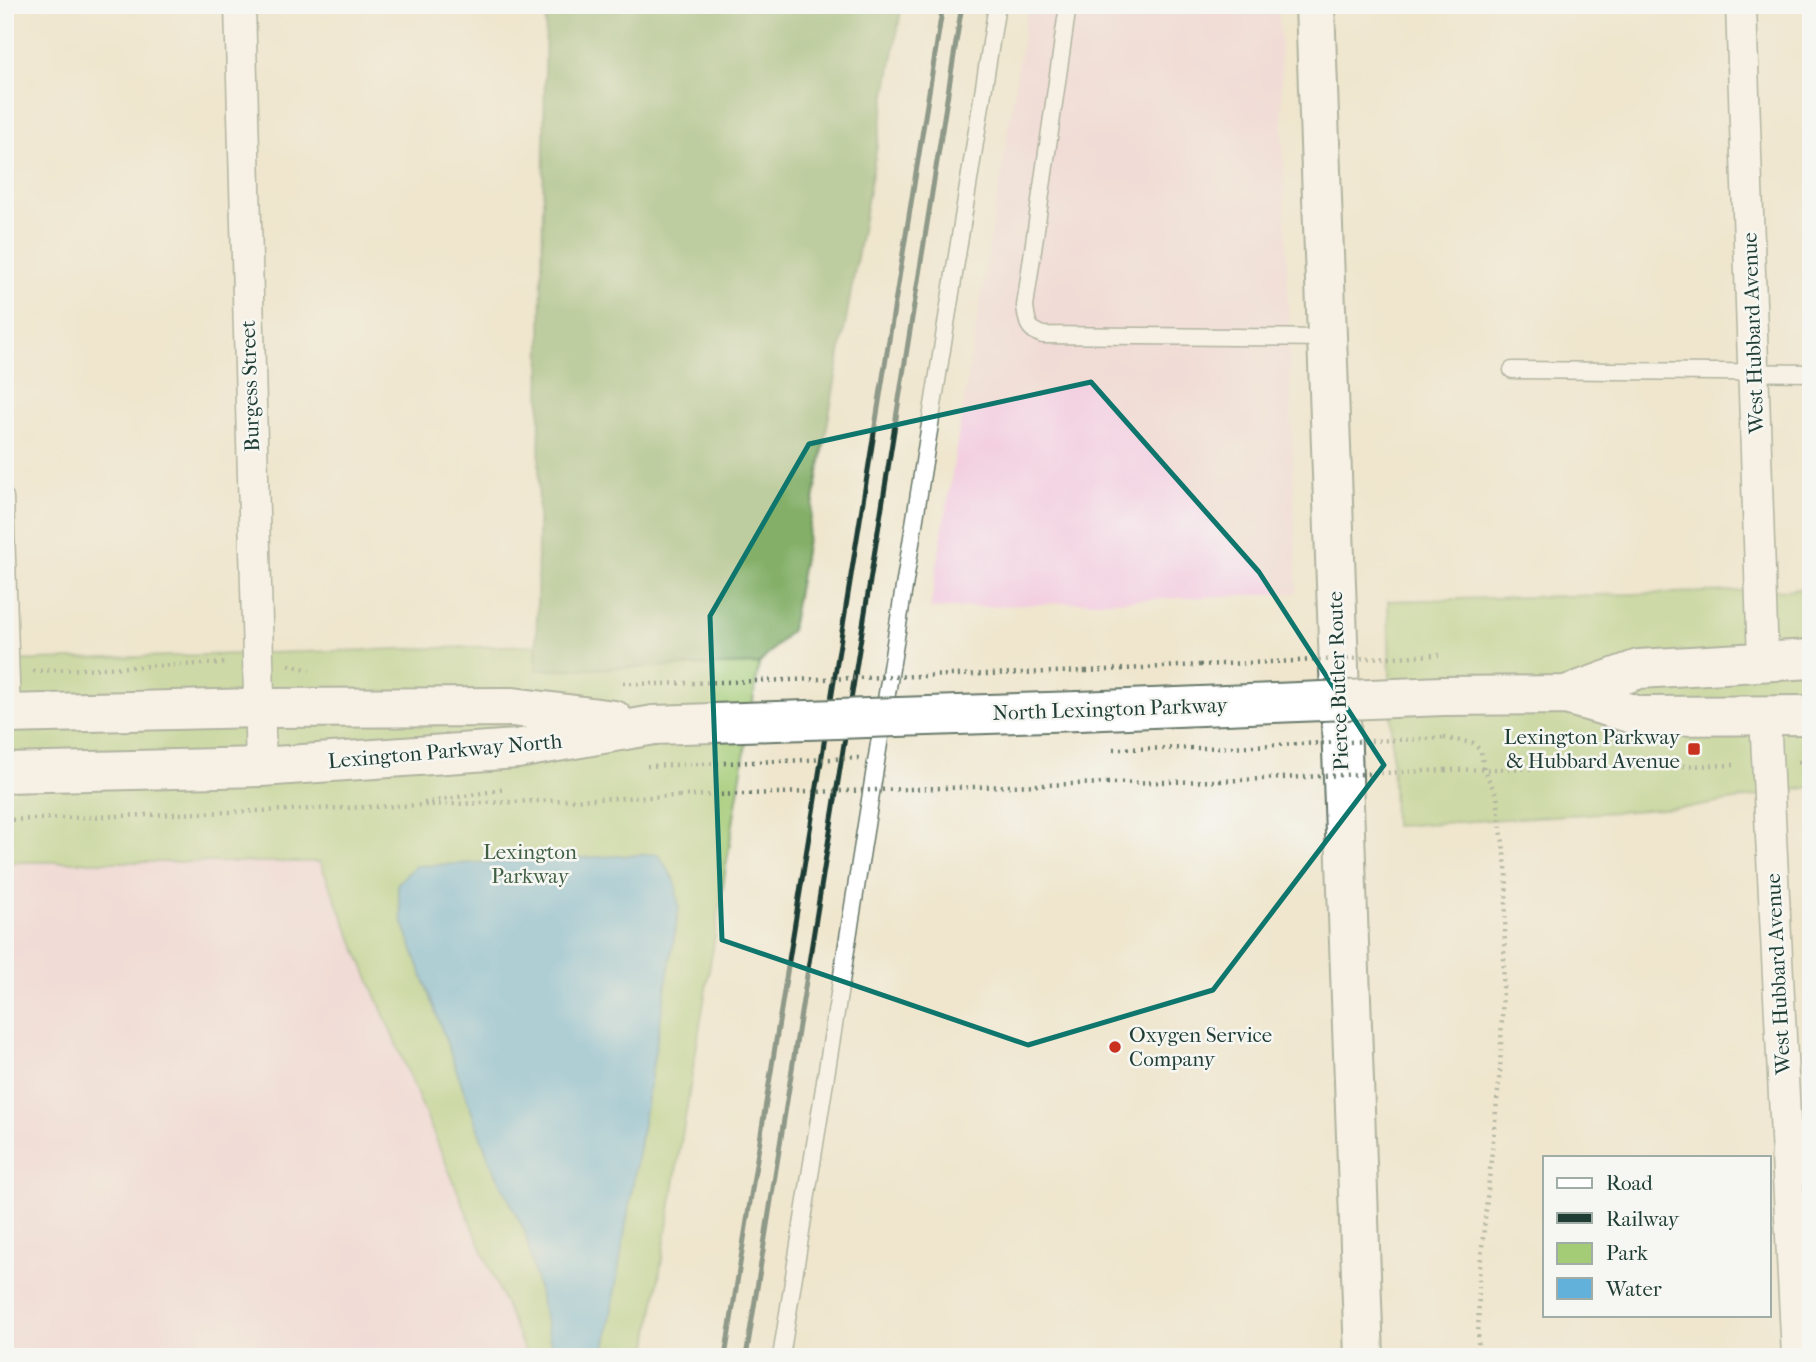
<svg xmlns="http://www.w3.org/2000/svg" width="1816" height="1362" font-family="'IM FELL French Canon',serif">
<rect width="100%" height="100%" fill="#f6f6f2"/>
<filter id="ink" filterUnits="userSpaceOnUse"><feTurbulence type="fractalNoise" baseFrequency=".0143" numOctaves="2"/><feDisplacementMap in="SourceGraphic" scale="14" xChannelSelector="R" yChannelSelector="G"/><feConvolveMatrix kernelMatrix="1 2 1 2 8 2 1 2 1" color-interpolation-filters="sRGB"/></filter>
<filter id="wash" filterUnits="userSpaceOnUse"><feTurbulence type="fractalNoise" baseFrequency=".00686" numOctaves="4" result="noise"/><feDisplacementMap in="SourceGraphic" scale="28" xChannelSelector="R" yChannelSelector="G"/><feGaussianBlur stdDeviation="1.57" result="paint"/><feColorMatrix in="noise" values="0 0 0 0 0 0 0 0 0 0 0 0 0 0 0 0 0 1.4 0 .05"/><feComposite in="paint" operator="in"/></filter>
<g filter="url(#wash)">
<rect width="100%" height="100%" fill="#efe6cd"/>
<path fill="#f3cfe0" d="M 1028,5 L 1279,5 L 1297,593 L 930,609 Z
M 320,861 L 527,1357 L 5,1357 L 5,862 Z"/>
<path fill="#a4cb76" stroke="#628455" stroke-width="2" d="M 1811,589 L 1811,787 L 1694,807 L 1394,826 L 1388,601 Z
M 537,645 L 537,670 L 759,664 L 646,1357 L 527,1357 L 320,862 L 5,862 L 5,661 Z"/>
<path fill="#83af67" stroke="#51764e" stroke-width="2" d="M 546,5 L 902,5 L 791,630 L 759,664 L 536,670 Z"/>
<path fill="#61b1db" stroke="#407788" stroke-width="2" d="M 658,854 L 675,881 L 679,908 L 605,1350 L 603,1357 L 554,1357 L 525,1232 L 489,1159 L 402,920 L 397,884 L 415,866 Z"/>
</g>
<g filter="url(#ink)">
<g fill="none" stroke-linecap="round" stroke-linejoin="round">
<g stroke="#68786a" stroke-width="19">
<path id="service" d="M 1068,5 L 1025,306 C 1027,321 1027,330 1043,335 L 1326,338
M 1512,370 L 1811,373
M 5,497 L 12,714
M 781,1357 L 997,5"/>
</g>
<g stroke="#68786a" stroke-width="33">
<path id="minor" d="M 240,5 L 261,767
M 1741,5 L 1763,661
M 1765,716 L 1797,1357"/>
</g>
<g stroke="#68786a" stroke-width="42">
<path id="secondary" d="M 1315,5 L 1364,1357
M 1566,695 L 1639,669 L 1811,659
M 1443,696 L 1566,695 L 1640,716 L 1811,715
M 1079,711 L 1201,706
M 5,714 L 258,708 L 513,707 L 614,720
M 5,773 L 261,767 L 517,749 L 654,725"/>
</g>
<path stroke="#68786a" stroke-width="4.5" stroke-dasharray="2 5" stroke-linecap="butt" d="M 289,665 L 310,670
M 33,671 L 227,663
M 1086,671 L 1200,665
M 623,683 L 657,684
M 1444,738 L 1473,743 L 1481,751 L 1484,770 L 1497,796 L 1507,875 L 1500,1072 L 1479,1277 L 1478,1357
M 1113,749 L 1203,748
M 1798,762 L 1811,762
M 1445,770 L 1736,765
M 1107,783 L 1220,781
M 424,803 L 505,789
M 5,820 L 679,796"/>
<use href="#service" stroke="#fff" stroke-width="16"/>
<use href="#minor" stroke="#fff" stroke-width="30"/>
<use href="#secondary" stroke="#fff" stroke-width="38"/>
<path stroke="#1f3d34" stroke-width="5" d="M 725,1357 L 943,5
M 746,1357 L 962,5"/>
<g stroke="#68786a" stroke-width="42" stroke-linecap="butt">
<path id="secondary-bridge" d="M 1201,706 L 1443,696
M 654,725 L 1079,711"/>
</g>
<path stroke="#68786a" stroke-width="4.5" stroke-dasharray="2 5" stroke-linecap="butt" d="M 1200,665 L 1439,655
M 657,684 L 1086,671
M 1203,748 L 1444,738
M 647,766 L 859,758
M 1220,781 L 1445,770
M 679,796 L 1107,783"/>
<use href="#secondary-bridge" stroke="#fff" stroke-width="38"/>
</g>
</g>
<path d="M0 0H1816V1362H0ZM 1091,382 L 1259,572 L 1384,765 L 1213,990 L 1028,1045 L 722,940 L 710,616 L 809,444 Z" fill="#efe6cd" fill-opacity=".55" fill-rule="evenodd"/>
<path fill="none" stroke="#0f766e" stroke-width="5" stroke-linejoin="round" d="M 1091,382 L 1259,572 L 1384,765 L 1213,990 L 1028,1045 L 722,940 L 710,616 L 809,444 Z"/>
<g fill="#c8321e" stroke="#f6f6f2" stroke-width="2.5">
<rect x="1687" y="742" width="14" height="14" rx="3.5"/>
<circle cx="1115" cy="1047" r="7"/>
</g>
<g text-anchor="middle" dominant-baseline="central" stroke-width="5" stroke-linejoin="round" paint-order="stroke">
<g font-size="21" fill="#1f3d34" stroke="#f6f6f2">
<text transform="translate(1753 333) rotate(-92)">West Hubbard Avenue</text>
<text transform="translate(250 386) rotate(-92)">Burgess Street</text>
<text transform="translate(1338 681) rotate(-92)">Pierce Butler Route</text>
<text transform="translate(1110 709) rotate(-2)">North Lexington Parkway</text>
<text transform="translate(445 751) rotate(-5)">Lexington Parkway North</text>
<text transform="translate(1778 974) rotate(-93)">West Hubbard Avenue</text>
</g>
<g font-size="21" fill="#1f3d34" stroke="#f6f6f2" text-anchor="end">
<text x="1680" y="737">Lexington Parkway<tspan x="1680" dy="24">&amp; Hubbard Avenue</tspan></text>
<text x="1129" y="1035" text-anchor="start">Oxygen Service<tspan x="1129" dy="24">Company</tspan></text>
</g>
<g font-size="21" fill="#406044" stroke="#f6f6f2">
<text x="530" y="852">Lexington<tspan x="530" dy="24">Parkway</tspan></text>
</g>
</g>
<rect width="1816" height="1362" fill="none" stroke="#f6f6f2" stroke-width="28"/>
<rect x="1543" y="1156" width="228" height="161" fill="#f6f6f2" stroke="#a0aca6" stroke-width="2"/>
<rect x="1557" y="1178" width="35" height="10" fill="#ffffff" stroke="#a0aca6" stroke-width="2"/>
<text x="1606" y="1190" font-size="21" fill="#1f3d34">Road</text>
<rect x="1557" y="1213" width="35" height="10" fill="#1f3d34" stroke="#a0aca6" stroke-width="2"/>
<text x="1606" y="1226" font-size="21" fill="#1f3d34">Railway</text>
<rect x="1557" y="1243" width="35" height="21" fill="#a4cb76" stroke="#a0aca6" stroke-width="2"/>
<text x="1606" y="1260" font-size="21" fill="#1f3d34">Park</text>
<rect x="1557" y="1278" width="35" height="21" fill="#61b1db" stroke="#a0aca6" stroke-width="2"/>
<text x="1606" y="1296" font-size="21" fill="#1f3d34">Water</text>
</svg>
